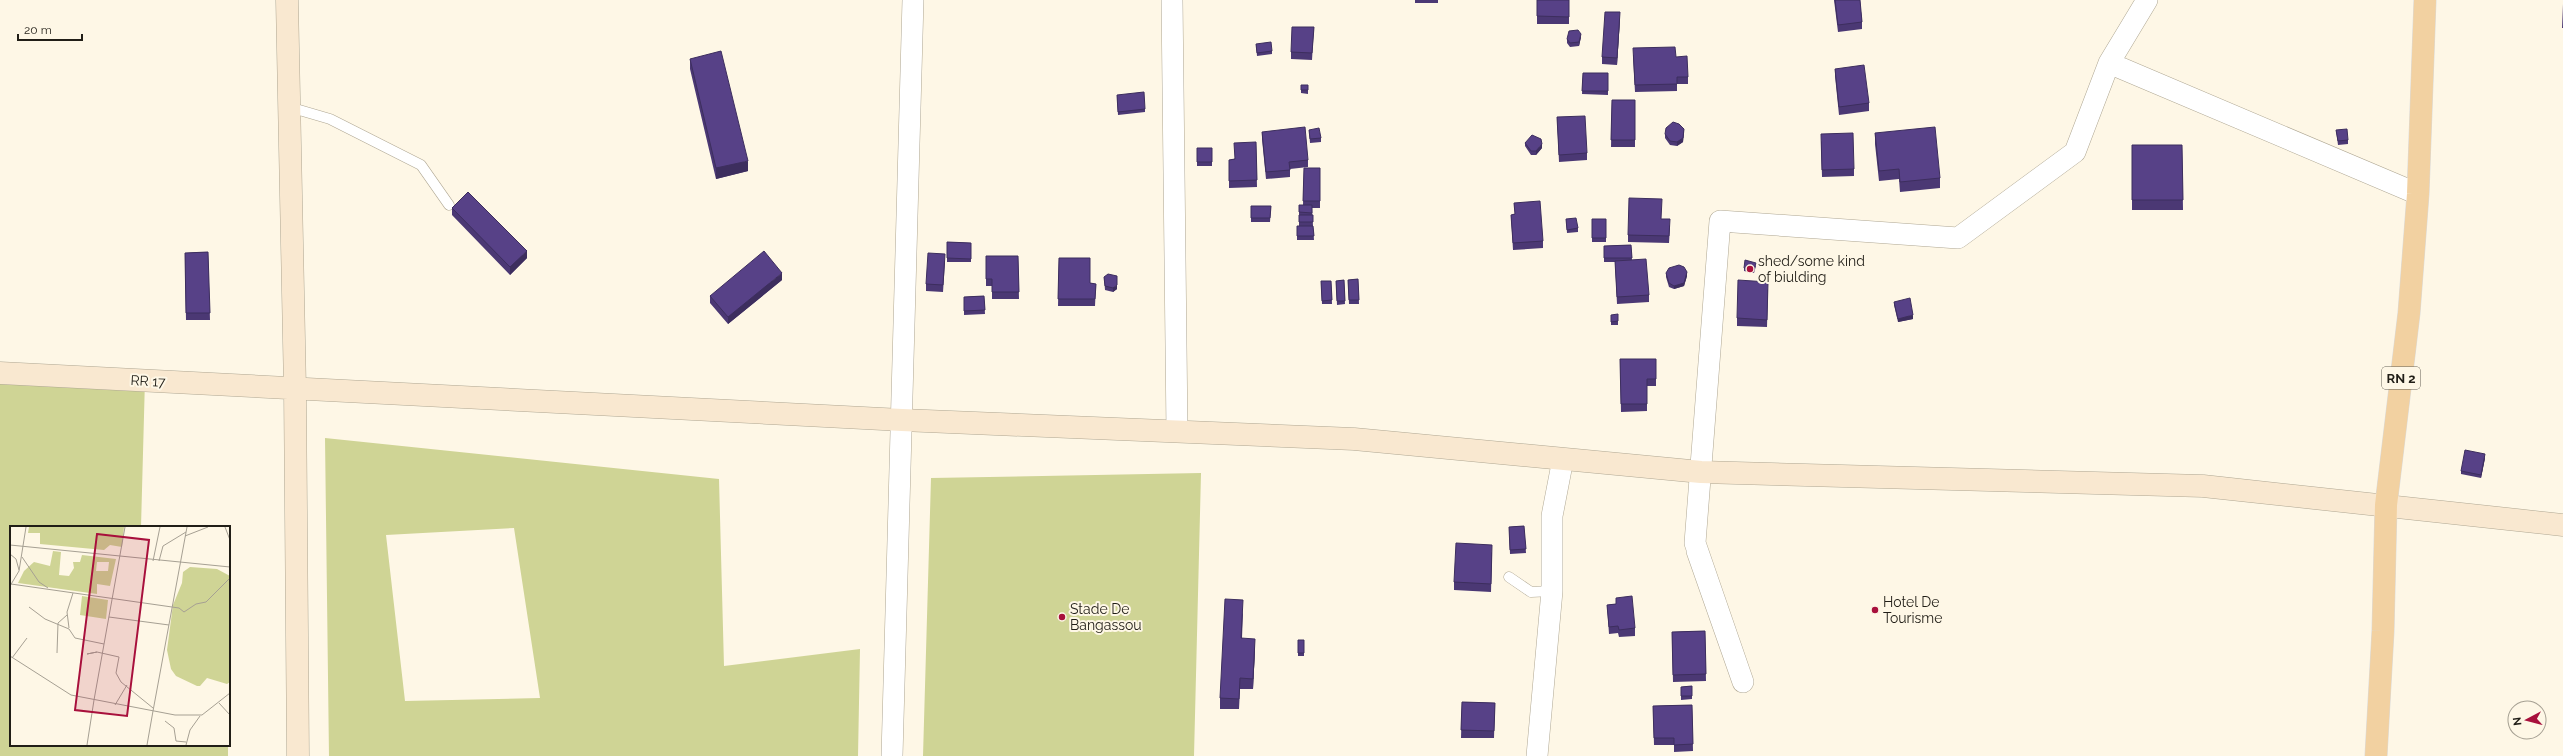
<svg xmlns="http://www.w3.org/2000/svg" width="2563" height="756" font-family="Raleway,sans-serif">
<rect width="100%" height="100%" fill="#fef7e6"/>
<path fill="#cfd495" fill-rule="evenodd" d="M 0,377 L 145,379 L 141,527 L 11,527 L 11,745 L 228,745 L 228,756 L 0,756 Z
M 325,438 L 719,479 L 724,666 L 860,649 L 858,756 L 329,756 ZM 514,528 L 540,698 L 405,701 L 386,535 Z
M 1201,473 L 1194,756 L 923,756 L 931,478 Z"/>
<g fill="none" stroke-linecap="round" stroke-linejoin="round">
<g stroke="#afa793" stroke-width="11">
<path id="lane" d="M 289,107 L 330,119 L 421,165 L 449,205
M 1509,577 L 1531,592 L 1552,591"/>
</g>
<g stroke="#afa793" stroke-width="22">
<path id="street" d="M 1172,0 L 1177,431
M 2109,63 L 2418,194
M 1697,551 L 1743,682 L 1695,543 L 1720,221 L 1958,238 L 2075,152 L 2109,63 L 2147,0
M 892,756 L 913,0
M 1537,756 L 1552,591 L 1552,516 L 1563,459"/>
</g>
<g stroke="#afa793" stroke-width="23">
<path id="secondary" d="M 287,0 L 295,389 L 298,756
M 0,373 L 902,420 L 1354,439 L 1701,472 L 2203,486 L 2563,525"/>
</g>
<g stroke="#dbdbda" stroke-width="23">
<path id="primary" d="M 2376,756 L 2383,631 L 2386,505 L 2409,313 L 2418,194 L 2425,0"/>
</g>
<use href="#lane" stroke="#fff" stroke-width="10"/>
<use href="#street" stroke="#fff" stroke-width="21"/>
<use href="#secondary" stroke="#f9e8d0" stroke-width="22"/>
<use href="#primary" stroke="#f2d1a1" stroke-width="22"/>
</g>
<path fill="#4b3874" d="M 1415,0 L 1438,0 L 1438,3 L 1415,3 Z
M 1537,0 L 1569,0 L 1569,24 L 1537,24 Z
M 1834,0 L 1860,0 L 1862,22 L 1862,29 L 1838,32 Z
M 2563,4 L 2563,28 L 2562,28 Z
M 1620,19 L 1617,65 L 1602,64 L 1602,57 Z
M 1314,27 L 1312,60 L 1291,59 L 1291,52 Z
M 1581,37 L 1579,46 L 1570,47 L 1567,43 L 1567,39 Z
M 1256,44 L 1272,51 L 1272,54 L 1257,56 Z
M 1633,55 L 1676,57 L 1688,77 L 1688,84 L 1677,84 L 1677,91 L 1635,92 Z
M 690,59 L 748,171 L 716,179 L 690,69 Z
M 1835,69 L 1869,103 L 1869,111 L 1839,115 L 1835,76 Z
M 1583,73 L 1608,73 L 1608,95 L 1582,94 Z
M 1301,85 L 1308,85 L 1308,94 L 1301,93 Z
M 1117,95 L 1145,109 L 1145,112 L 1118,115 Z
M 1612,100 L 1635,100 L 1635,147 L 1611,147 Z
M 1557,117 L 1587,153 L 1587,160 L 1559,162 Z
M 1309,130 L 1321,138 L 1321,142 L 1310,143 Z
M 2336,130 L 2348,140 L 2348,144 L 2338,145 Z
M 1262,132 L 1308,160 L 1308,167 L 1290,169 L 1290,177 L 1266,179 L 1262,139 Z
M 1684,132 L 1683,142 L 1677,146 L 1670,145 L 1665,138 L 1665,134 Z
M 1875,133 L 1940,178 L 1940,188 L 1900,192 L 1899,179 L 1879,181 L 1875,144 Z
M 1821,141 L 1854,169 L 1854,176 L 1822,177 Z
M 1256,142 L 1257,187 L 1229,188 L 1229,160 L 1234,159 Z
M 1525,143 L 1542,148 L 1536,155 L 1531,155 L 1525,146 Z
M 2132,145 L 2182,145 L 2183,210 L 2132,210 Z
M 1197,148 L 1212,148 L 1212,166 L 1197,166 Z
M 1304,168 L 1320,168 L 1320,208 L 1312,208 L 1313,226 L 1299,226 L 1299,205 L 1303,205 Z
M 1514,203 L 1543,241 L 1543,248 L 1513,250 L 1511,215 L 1515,214 Z
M 1251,206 L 1271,206 L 1270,222 L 1251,222 Z
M 452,208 L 527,258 L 510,275 L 452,215 Z
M 1566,219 L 1578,228 L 1578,232 L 1567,233 Z
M 1592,219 L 1606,219 L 1606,242 L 1592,242 Z
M 1662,219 L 1670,226 L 1669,243 L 1628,242 L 1628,235 Z
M 1297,226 L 1313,226 L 1314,240 L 1297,240 Z
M 947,242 L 971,243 L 971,262 L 947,262 Z
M 1631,245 L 1632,260 L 1649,295 L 1649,302 L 1617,304 L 1615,262 L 1604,262 L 1604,246 Z
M 208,252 L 210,320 L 186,320 L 185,253 Z
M 986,256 L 1018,256 L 1019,299 L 992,299 L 992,286 L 986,286 Z
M 1059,258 L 1090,283 L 1096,284 L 1095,306 L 1058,306 Z
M 945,261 L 943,292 L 926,291 L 926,284 Z
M 1756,266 L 1754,273 L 1744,271 L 1744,268 Z
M 1666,273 L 1687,276 L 1684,286 L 1674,289 L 1669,287 L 1666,277 Z
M 1104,277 L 1117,289 L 1113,292 L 1105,290 Z
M 1358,279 L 1359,304 L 1349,304 L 1348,280 Z
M 782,280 L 728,324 L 710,303 L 710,296 Z
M 1344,280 L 1345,304 L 1337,305 L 1336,281 Z
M 1321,281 L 1331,281 L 1332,304 L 1322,304 Z
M 1768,289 L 1767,327 L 1737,326 L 1737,318 Z
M 984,296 L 985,314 L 964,315 L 964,297 Z
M 1894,302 L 1913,319 L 1898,322 L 1894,305 Z
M 1611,315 L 1618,321 L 1618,325 L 1611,325 Z
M 1620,359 L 1656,359 L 1656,386 L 1647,386 L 1647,411 L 1621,412 Z
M 2485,458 L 2481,478 L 2461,474 L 2461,471 Z
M 1524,526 L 1526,553 L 1510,554 L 1509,527 Z
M 1492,552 L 1491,592 L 1454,590 L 1454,582 Z
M 1616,598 L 1635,628 L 1635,636 L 1619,637 L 1618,633 L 1609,634 L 1607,605 L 1616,604 Z
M 1243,611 L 1242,638 L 1255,649 L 1253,689 L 1240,689 L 1239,709 L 1220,709 L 1220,698 Z
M 1705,631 L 1706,681 L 1673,682 L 1672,632 Z
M 1298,640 L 1304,640 L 1304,656 L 1298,656 Z
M 1692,686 L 1692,699 L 1681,700 L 1681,687 Z
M 1462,702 L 1495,703 L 1494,738 L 1461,738 Z
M 1692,705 L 1693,751 L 1674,752 L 1674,745 L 1654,745 L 1653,706 Z"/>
<path fill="#3d2e5e" d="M 1620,12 L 1620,19 L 1617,65 L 1617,58 Z
M 1581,34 L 1581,37 L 1579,46 L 1579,42 Z
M 1684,129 L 1683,142 L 1677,146 L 1677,142 Z
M 1542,144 L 1542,148 L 1536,155 L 1536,151 Z
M 748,161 L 748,171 L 716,179 L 716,168 Z
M 527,251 L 527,258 L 510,275 L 510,267 Z
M 1687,272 L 1687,276 L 1684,286 L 1674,289 L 1674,286 Z
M 782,273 L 782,280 L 728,324 L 728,317 Z
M 1117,285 L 1117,289 L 1113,292 L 1113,288 Z
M 1913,315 L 1913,319 L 1898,322 L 1898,319 Z
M 2485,454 L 2485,458 L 2481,478 L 2481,475 Z
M 1255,639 L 1255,649 L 1253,689 L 1253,679 Z"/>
<path fill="#574187" stroke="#3d2e5e" d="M 1537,0 L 1569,0 L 1569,17 L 1537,16 Z
M 1835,0 L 1860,0 L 1862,22 L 1838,25 Z
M 1605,12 L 1620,12 L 1617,58 L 1602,57 Z
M 1292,27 L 1314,27 L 1312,53 L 1291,52 Z
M 1578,30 L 1581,34 L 1579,42 L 1570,43 L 1567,39 L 1569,31 Z
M 1271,42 L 1272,51 L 1257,53 L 1256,44 Z
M 1675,47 L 1676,57 L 1687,56 L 1688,77 L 1677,77 L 1677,84 L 1635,85 L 1633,48 Z
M 721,51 L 748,161 L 716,168 L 690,59 Z
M 1864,65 L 1869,103 L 1839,107 L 1835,69 Z
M 1583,73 L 1608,73 L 1608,91 L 1582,91 Z
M 1301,85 L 1308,85 L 1308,90 L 1301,90 Z
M 1144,92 L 1145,109 L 1118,112 L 1117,95 Z
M 1612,100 L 1635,100 L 1635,140 L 1611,140 Z
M 1585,116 L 1587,153 L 1559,155 L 1557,117 Z
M 1673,122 L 1679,124 L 1684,129 L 1683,138 L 1677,142 L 1670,141 L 1665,134 L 1666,128 Z
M 1305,127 L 1308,160 L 1289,162 L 1290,170 L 1266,172 L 1262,132 Z
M 1935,127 L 1940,178 L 1900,182 L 1899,169 L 1879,171 L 1875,133 Z
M 1319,128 L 1321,138 L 1310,139 L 1309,130 Z
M 2347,129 L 2348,140 L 2338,141 L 2336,130 Z
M 1853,133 L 1854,169 L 1822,170 L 1821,134 Z
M 1532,135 L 1541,139 L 1542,144 L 1536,151 L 1531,151 L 1525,143 Z
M 1256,142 L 1257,180 L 1229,181 L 1229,160 L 1235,159 L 1234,143 Z
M 2132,145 L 2182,145 L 2183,200 L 2132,200 Z
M 1197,148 L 1212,148 L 1212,162 L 1197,162 Z
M 1304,168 L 1320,168 L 1320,201 L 1303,201 Z
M 468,192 L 527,251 L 510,267 L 452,208 Z
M 1629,198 L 1662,199 L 1661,219 L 1670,219 L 1669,236 L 1628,235 Z
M 1540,201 L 1543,241 L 1513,243 L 1511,215 L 1515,214 L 1514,203 Z
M 1299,205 L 1312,205 L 1312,213 L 1299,212 Z
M 1251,206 L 1271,206 L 1270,218 L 1251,218 Z
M 1299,215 L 1313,215 L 1313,222 L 1299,222 Z
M 1576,218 L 1578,228 L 1567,230 L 1566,219 Z
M 1592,219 L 1606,219 L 1606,238 L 1592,238 Z
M 1297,226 L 1313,226 L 1314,236 L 1297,236 Z
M 947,242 L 971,243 L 971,259 L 947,258 Z
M 1631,245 L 1632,258 L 1604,258 L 1604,246 Z
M 764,251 L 782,273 L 728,317 L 710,296 Z
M 208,252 L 210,313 L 186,313 L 185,253 Z
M 928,253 L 945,254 L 943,285 L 926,284 Z
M 986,256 L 1018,256 L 1019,292 L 992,292 L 992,279 L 986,279 Z
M 1059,258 L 1090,258 L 1090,283 L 1096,284 L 1095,299 L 1058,299 Z
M 1646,259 L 1649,295 L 1617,297 L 1615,261 Z
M 1745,260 L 1756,263 L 1754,270 L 1744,268 Z
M 1679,265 L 1684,267 L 1687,272 L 1684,283 L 1674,286 L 1669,283 L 1666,273 L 1669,268 Z
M 1108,274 L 1117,276 L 1117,285 L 1113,288 L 1105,286 L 1104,277 Z
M 1358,279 L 1359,300 L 1349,300 L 1348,280 Z
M 1344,280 L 1345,301 L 1337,301 L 1336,281 Z
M 1738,280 L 1768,282 L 1767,320 L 1737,318 Z
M 1321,281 L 1331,281 L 1332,300 L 1322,301 Z
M 984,296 L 985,310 L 964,311 L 964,297 Z
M 1910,298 L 1913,315 L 1898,319 L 1894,302 Z
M 1618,314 L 1618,321 L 1611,322 L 1611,315 Z
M 1620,359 L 1656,359 L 1656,379 L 1647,379 L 1647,404 L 1621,404 Z
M 2465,450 L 2485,454 L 2481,475 L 2461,471 Z
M 1524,526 L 1526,549 L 1510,550 L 1509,527 Z
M 1456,543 L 1492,545 L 1491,584 L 1454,582 Z
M 1632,596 L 1635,628 L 1619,630 L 1618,626 L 1609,627 L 1607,605 L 1616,604 L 1616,598 Z
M 1225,599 L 1243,600 L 1241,638 L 1255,639 L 1253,679 L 1240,678 L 1239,699 L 1220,698 Z
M 1705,631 L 1706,674 L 1673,675 L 1672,632 Z
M 1298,640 L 1304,640 L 1304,653 L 1298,653 Z
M 1692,686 L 1692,696 L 1681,696 L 1681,687 Z
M 1462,702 L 1495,703 L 1494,731 L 1461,730 Z
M 1692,705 L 1693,744 L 1674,745 L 1674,738 L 1654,738 L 1653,706 Z"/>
<g fill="#a8103c" stroke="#fef7e6" stroke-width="1.5">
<circle cx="1750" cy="269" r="4"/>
<circle cx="1875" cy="610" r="4"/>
<circle cx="1062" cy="617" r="4"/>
</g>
<g text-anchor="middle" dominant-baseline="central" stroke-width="4" stroke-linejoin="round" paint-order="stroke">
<rect fill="#fef7e6" stroke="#635f55" stroke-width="1" x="2382" y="367" width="38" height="22" rx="3"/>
<g font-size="13" font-weight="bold" fill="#211e17">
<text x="2401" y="378">RN 2</text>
</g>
<g font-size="14" fill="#211e17" stroke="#fef7e6" text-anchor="start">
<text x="1758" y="261">shed/some kind<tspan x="1758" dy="16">of biulding</tspan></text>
<text x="1883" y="602">Hotel De<tspan x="1883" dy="16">Tourisme</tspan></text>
<text x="1070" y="609">Stade De<tspan x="1070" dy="16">Bangassou</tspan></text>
</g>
<g font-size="14" fill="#211e17" stroke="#fef7e6">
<text transform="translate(148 381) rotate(3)">RR 17</text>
</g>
</g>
<g transform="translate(10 526)">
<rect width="220" height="220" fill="#fef7e6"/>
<path d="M 19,1 L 114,1 L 112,21 L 100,19 L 94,24 L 30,18 L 30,7 L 18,7 ZM 43,25 L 51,26 L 49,49 L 59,50 L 64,42 L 63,36 L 70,36 L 72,29 L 106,33 L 100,60 L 87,58 L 87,68 L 8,57 L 14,45 L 24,36 L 40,40 ZM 87,36 L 99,36 L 98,45 L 86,45 ZM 180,41 L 207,43 L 220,50 L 220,156 L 217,158 L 197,152 L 190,160 L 187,160 L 166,150 L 161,143 L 157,124 L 163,79 L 172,57 L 173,46 ZM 72,70 L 98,74 L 96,93 L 70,89 Z" fill="#cfd495" fill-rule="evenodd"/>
<path fill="none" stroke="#a6a093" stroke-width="1" d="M 215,1 L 220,14M 175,10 L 198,1M 0,19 L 220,41M 0,28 L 6,33 L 9,44M 12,31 L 29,56 L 38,62M 143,35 L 150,1M 149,35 L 153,20 L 176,6M 1,58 L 169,82 L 174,86 L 186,78 L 196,76 L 220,52M 0,60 L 9,45 L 16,1M 19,81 L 35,93 L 59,103 L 65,112 L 94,118M 99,91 L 159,99M 59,102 L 57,86 L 63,67M 87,126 L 77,128 L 87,126 L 109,131 L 106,147 L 111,156 L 143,182M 47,127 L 48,97 L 57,89M 0,130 L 61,169 L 165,189 L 192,189 L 220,167M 2,132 L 17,112M 84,174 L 115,1M 209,177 L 220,189M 105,179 L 117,159M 143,185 L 177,1M 155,195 L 164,202 L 166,215 L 176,216M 77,219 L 84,174M 137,219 L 143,185M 176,219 L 180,204 L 190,190"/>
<path fill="#a8103c" fill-opacity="0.15" stroke="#a8103c" stroke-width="2" d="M 87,8 L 139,14 L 117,190 L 65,184 Z"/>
<rect width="220" height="220" fill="none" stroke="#211e17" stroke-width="2"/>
</g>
<g transform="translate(2527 720) rotate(263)"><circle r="19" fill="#fef7e6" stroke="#a6a093"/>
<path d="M0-3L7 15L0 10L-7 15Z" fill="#a8103c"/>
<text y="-6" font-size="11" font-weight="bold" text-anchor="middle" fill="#211e17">N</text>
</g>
<path d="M18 34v6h64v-6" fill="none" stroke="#211e17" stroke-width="2"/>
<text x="24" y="34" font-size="12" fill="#211e17" stroke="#fef7e6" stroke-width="3" paint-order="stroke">20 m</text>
</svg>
